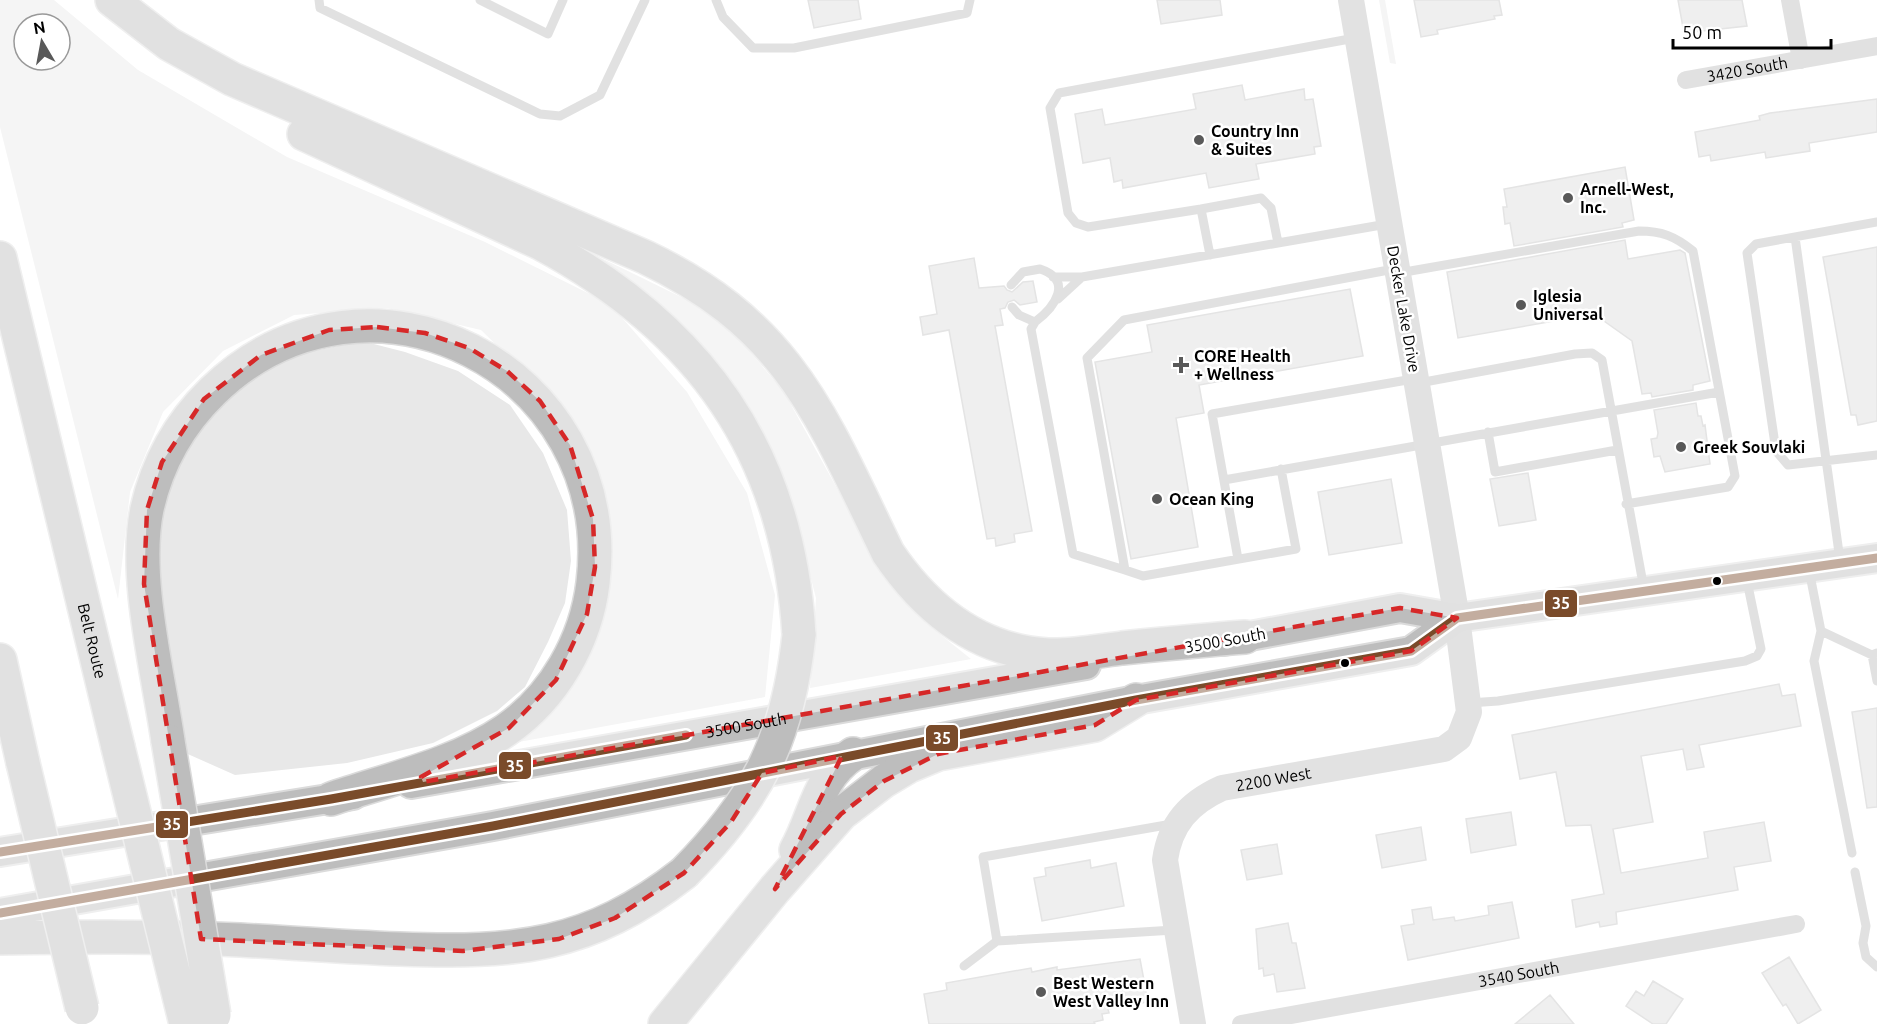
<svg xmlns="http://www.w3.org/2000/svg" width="1877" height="1024" font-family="Ubuntu,sans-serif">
<rect width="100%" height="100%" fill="#fff"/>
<path fill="#e8e8e8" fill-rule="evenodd" d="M 0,0 L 54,0 L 138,70 L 287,157 L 485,242 L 610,304 L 687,392 L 747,493 L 775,595 L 765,697 L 513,743 L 584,660 L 610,567 L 597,479 L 557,404 L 481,330 L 387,308 L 294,315 L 223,351 L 163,412 L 130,492 L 118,599 L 0,127 ZM 24,24 L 60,24 L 60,60 L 24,60 Z
M 1379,0 L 1385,0 L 1396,64 L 1390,63 Z
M 552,234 L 720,316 L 784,392 L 883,572 L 926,623 L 971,659 L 810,688 L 816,598 L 796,521 L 760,438 Z
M 362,341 L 405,352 L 458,371 L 510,405 L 543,453 L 567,510 L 571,561 L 565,603 L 548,642 L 525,687 L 497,711 L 433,743 L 347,763 L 235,775 L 181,751 L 154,568 L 162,484 L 194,423 L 270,364 L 305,353 Z"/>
<path fill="#dbdbdb" stroke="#c3c3c3" stroke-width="1.5" d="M 808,0 L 858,0 L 861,19 L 814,28 Z
M 1157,0 L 1220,0 L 1222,15 L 1161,24 Z
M 1414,0 L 1499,0 L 1502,15 L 1494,16 L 1495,19 L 1437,30 L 1438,34 L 1421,37 Z
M 1678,0 L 1742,0 L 1747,26 L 1684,33 Z
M 1242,85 L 1245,100 L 1304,89 L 1305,100 L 1313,99 L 1321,146 L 1314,147 L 1315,154 L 1256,164 L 1259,179 L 1209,188 L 1206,173 L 1123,188 L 1122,180 L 1114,182 L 1110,158 L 1083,163 L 1075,114 L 1102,109 L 1105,125 L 1196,109 L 1193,94 Z
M 1877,99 L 1877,132 L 1809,143 L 1810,151 L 1766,158 L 1765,152 L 1711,161 L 1710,155 L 1699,157 L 1695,132 L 1760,120 L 1759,116 L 1770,113 Z
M 1625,167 L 1634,220 L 1622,223 L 1623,227 L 1514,246 L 1510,223 L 1505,224 L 1503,207 L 1507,207 L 1504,189 Z
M 1625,240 L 1628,259 L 1680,250 L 1685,253 L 1710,381 L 1693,385 L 1693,390 L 1652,397 L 1651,393 L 1642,394 L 1632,341 L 1594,314 L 1458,338 L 1447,272 Z
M 1877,247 L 1877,421 L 1858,425 L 1856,415 L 1851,415 L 1823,257 Z
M 974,258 L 979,288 L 1004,286 L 1007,290 L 1012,292 L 1023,282 L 1033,281 L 1037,302 L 1020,305 L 1014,300 L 1008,302 L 1005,308 L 1000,309 L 1003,325 L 995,326 L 1032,531 L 1014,534 L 1015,542 L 996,546 L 995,538 L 987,539 L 949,330 L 923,335 L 920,317 L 937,314 L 929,266 Z
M 1350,289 L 1363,356 L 1199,385 L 1204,413 L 1176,418 L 1198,547 L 1131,559 L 1095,362 L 1152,352 L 1147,325 Z
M 1696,403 L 1698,416 L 1701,416 L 1703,426 L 1705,425 L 1710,464 L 1665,472 L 1660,456 L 1654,457 L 1651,439 L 1657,438 L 1658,433 L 1654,410 Z
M 1528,473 L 1536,520 L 1499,526 L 1490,479 Z
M 1391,479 L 1402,543 L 1329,555 L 1318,492 Z
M 1779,684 L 1782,696 L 1795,694 L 1801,726 L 1699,745 L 1704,767 L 1687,770 L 1683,749 L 1641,756 L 1653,822 L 1613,829 L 1621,873 L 1708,858 L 1704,832 L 1764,822 L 1771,861 L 1734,867 L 1738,890 L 1616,912 L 1617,924 L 1600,927 L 1599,922 L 1576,927 L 1572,900 L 1604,894 L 1591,825 L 1566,826 L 1556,772 L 1520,779 L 1512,735 Z
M 1877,708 L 1877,807 L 1867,808 L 1852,712 Z
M 1511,812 L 1516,845 L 1471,853 L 1466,819 Z
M 1421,827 L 1426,860 L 1382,868 L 1376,835 Z
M 1277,844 L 1282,874 L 1247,880 L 1241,850 Z
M 1090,860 L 1091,868 L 1116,863 L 1124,906 L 1042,921 L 1034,878 L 1046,876 L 1045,868 Z
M 1512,902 L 1519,938 L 1408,960 L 1401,926 L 1414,924 L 1412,910 L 1431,907 L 1433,920 L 1454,917 L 1455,921 L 1489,915 L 1488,906 Z
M 1288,923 L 1292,943 L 1296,943 L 1305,988 L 1277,992 L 1274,974 L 1264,976 L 1263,968 L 1259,969 L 1256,929 Z
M 1789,957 L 1821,1010 L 1798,1024 L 1786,1004 L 1783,1006 L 1762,973 Z
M 1140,959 L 1148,1002 L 1108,1009 L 1109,1013 L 1102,1014 L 1103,1020 L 1094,1022 L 1095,1024 L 929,1024 L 924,994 L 947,990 L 946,983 L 1031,968 L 1032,972 L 1057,967 L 1057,970 Z
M 1653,981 L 1683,999 L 1666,1024 L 1653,1024 L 1626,1006 L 1636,991 L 1644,996 Z
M 1550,995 L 1574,1024 L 1515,1024 Z"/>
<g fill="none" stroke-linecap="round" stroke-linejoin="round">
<g stroke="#dbdbdb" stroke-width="32">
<g id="primary">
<path d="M 1223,641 L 1400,608 L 1457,618 L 1877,558"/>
<path id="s4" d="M 411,784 L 1086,665"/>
<path d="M 0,852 L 353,795"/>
<path d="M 0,913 L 493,826 L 1136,700 L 1411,651 L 1457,618"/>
</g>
</g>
<g stroke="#dbdbdb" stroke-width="36">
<g id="highway">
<path d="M 112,0 L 169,44 L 232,79 L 645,257 C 790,326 822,417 888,553 C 926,609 978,651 1048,655 C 1072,656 1098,651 1122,648 C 1163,644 1204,640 1245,637"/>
<path d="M 304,134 L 540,243 C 700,329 788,451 799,635"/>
<path id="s5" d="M 0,258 L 118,747"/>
<path d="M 0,660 L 23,763"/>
<path d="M 168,741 C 158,672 133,576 147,509 C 157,464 180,423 213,391 C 368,241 619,369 593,583 C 586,641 554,697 506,730 C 455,765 389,779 331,799"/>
<path d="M 796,850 C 816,814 817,778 853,754"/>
<path d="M 0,938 C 80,937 160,936 240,940 C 293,943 346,947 399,949 C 516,953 588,948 684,873"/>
<path d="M 665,1024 L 775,889 L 841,814 L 884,781 L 909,766 L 938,754 L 1095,725 L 1136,700"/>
</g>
</g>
<path stroke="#bdbdbd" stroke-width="9" d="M 319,0 L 320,8 L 540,114 L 560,116 L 600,95 L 645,0
M 480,0 L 548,34 L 563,0
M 716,0 L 723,17 L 753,48 L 794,48 L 967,13 L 970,0
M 1201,209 L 1261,198 L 1271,208 L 1278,243
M 1877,222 L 1756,244 L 1747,253 L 1776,451 L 1788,465 L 1877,455
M 1795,237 L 1840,560
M 1210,255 L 1201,209 L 1088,227 L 1076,223 L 1068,213 L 1050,108 L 1059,93 L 1355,38
M 1399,273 L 1639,231 C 1661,231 1675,236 1693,251 L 1735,476 L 1728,487 L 1626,504
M 1053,277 L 1082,277 L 1387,224
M 1011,285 L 1023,272 L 1040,269 C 1074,280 1055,307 1035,322 L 1019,315 L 1012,307
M 1058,299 L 1082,277
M 1035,322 L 1031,329 L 1073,554 L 1125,570
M 1419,383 L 1575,354 L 1592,353 L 1602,360 L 1644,589
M 1488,432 L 1495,472 L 1617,450
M 1281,469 L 1296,549 L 1143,576 L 1125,570 L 1087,358 L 1124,320 L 1394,269
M 1224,480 L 1719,392
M 1238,559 L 1212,414 L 1413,379
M 1809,570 L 1821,631 L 1814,661 L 1852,853
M 1821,631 L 1872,655 L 1877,653
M 1872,655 L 1877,681
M 1469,703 L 1498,701 L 1745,661 L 1757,656 L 1761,649 L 1747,581
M 1855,872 L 1866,926 L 1863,943 L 1866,957 L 1877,967
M 997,941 L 1174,930
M 964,966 L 997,941 L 983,857 L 1172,824"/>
<g stroke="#bdbdbd" stroke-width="18">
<path d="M 1790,0 L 1801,60"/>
<path id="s1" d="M 1686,80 L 1877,46"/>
<path id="s2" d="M 1241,1024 L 1796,924"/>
</g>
<path stroke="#bfbfbf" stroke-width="26" id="s3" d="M 1193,1024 L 1165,860 C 1170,824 1189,803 1222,788 L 1444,749 L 1459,738 L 1469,712 L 1457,618 L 1351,0"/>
<use href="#primary" stroke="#bdbdbd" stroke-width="28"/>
<use href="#highway" stroke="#bdbdbd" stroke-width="33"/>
<g stroke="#dbdbdb" stroke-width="36" stroke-linecap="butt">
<path id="highway-bridge" d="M 168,741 L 214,1015
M 118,747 L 185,1020
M 23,763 L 82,1008
M 684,873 C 758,798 788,739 799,635"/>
</g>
<use href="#highway-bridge" stroke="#bdbdbd" stroke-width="33"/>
<g stroke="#fff" stroke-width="14">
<path id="bus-1" d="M 0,852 L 331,799 L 686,735
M 0,913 L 493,826 L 1136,700 L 1411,651 L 1457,618 L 1877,558"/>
</g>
<use href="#bus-1" stroke="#7a4b2a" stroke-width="9"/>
</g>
<path d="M0 0H1877V1024H0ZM 377,327 L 425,333 L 469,348 L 507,371 L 540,401 L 570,445 L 593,519 L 595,567 L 587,614 L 556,680 L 509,728 L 421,777 L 423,782 L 1400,608 L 1457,618 L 1411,651 L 1136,700 L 1095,725 L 938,754 L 884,781 L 841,814 L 775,889 L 842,756 L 762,773 L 731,822 L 684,873 L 615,918 L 559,939 L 463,951 L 201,939 L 144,584 L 147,510 L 162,462 L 204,399 L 261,355 L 329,330 Z" fill="#fff" fill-opacity=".55" fill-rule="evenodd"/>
<path fill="none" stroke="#d62828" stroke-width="4.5" stroke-dasharray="12 8" stroke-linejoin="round" d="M 377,327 L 425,333 L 469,348 L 507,371 L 540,401 L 570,445 L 593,519 L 595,567 L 587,614 L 556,680 L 509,728 L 421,777 L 423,782 L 1400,608 L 1457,618 L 1411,651 L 1136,700 L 1095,725 L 938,754 L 884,781 L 841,814 L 775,889 L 842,756 L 762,773 L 731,822 L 684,873 L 615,918 L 559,939 L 463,951 L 201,939 L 144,584 L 147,510 L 162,462 L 204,399 L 261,355 L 329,330 Z"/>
<g fill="#595959" stroke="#fff" stroke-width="2">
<circle cx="1199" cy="140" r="6"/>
<circle cx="1568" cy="198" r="6"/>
<circle cx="1521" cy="305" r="6"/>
<path d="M1178 356h6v6h6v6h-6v6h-6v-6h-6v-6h6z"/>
<circle cx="1681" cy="447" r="6"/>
<circle cx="1157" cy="499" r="6"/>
<circle cx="1041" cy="992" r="6"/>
</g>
<g fill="#000" stroke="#fff" stroke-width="2">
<circle cx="1717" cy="581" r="5"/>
<circle cx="1345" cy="663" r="5"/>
</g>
<g text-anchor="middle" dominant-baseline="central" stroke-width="5" stroke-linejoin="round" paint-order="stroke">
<g font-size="16" fill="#000" stroke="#fff">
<text stroke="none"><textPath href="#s1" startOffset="62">3420 South</textPath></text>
<text transform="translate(1404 309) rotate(80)">Decker Lake Drive</text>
<text transform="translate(1225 640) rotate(-10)">3500 South</text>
<text stroke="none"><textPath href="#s5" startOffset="394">Belt Route</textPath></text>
<text stroke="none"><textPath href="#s4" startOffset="340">3500 South</textPath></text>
<text stroke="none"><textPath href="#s3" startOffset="315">2200 West</textPath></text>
<text stroke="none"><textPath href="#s2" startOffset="282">3540 South</textPath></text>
</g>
<g font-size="16" font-weight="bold" fill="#000" stroke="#fff" text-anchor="start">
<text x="1211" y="131">Country Inn<tspan x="1211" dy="18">&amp; Suites</tspan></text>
<text x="1580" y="189">Arnell-West,<tspan x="1580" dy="18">Inc.</tspan></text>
<text x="1533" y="296">Iglesia<tspan x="1533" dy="18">Universal</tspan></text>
<text x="1194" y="356">CORE Health<tspan x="1194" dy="18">+ Wellness</tspan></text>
<text x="1693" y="447">Greek Souvlaki</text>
<text x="1169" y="499">Ocean King</text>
<text x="1053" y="983">Best Western<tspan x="1053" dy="18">West Valley Inn</tspan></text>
</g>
</g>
<g stroke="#fff" stroke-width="2">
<rect x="1544" y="589" width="34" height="29" rx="6" fill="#7a4b2a"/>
<rect x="925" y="724" width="34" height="28" rx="6" fill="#7a4b2a"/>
<rect x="498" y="751" width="34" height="29" rx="6" fill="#7a4b2a"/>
<rect x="155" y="810" width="34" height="29" rx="6" fill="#7a4b2a"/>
</g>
<g font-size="16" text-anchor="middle" font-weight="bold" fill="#fff">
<text x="1561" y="609">35</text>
<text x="942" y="744">35</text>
<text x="515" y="772">35</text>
<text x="172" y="830">35</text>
</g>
<g transform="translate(42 42) rotate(350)"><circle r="28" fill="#ffffff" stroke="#999999" stroke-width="1.5"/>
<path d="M0-4.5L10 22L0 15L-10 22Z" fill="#595959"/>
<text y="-9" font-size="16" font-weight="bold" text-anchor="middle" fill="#000000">N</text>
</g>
<path d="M1673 39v9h158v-9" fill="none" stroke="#000000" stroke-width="3"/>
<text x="1682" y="39" font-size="18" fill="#000000" stroke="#ffffff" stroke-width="4.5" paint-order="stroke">50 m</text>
</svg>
